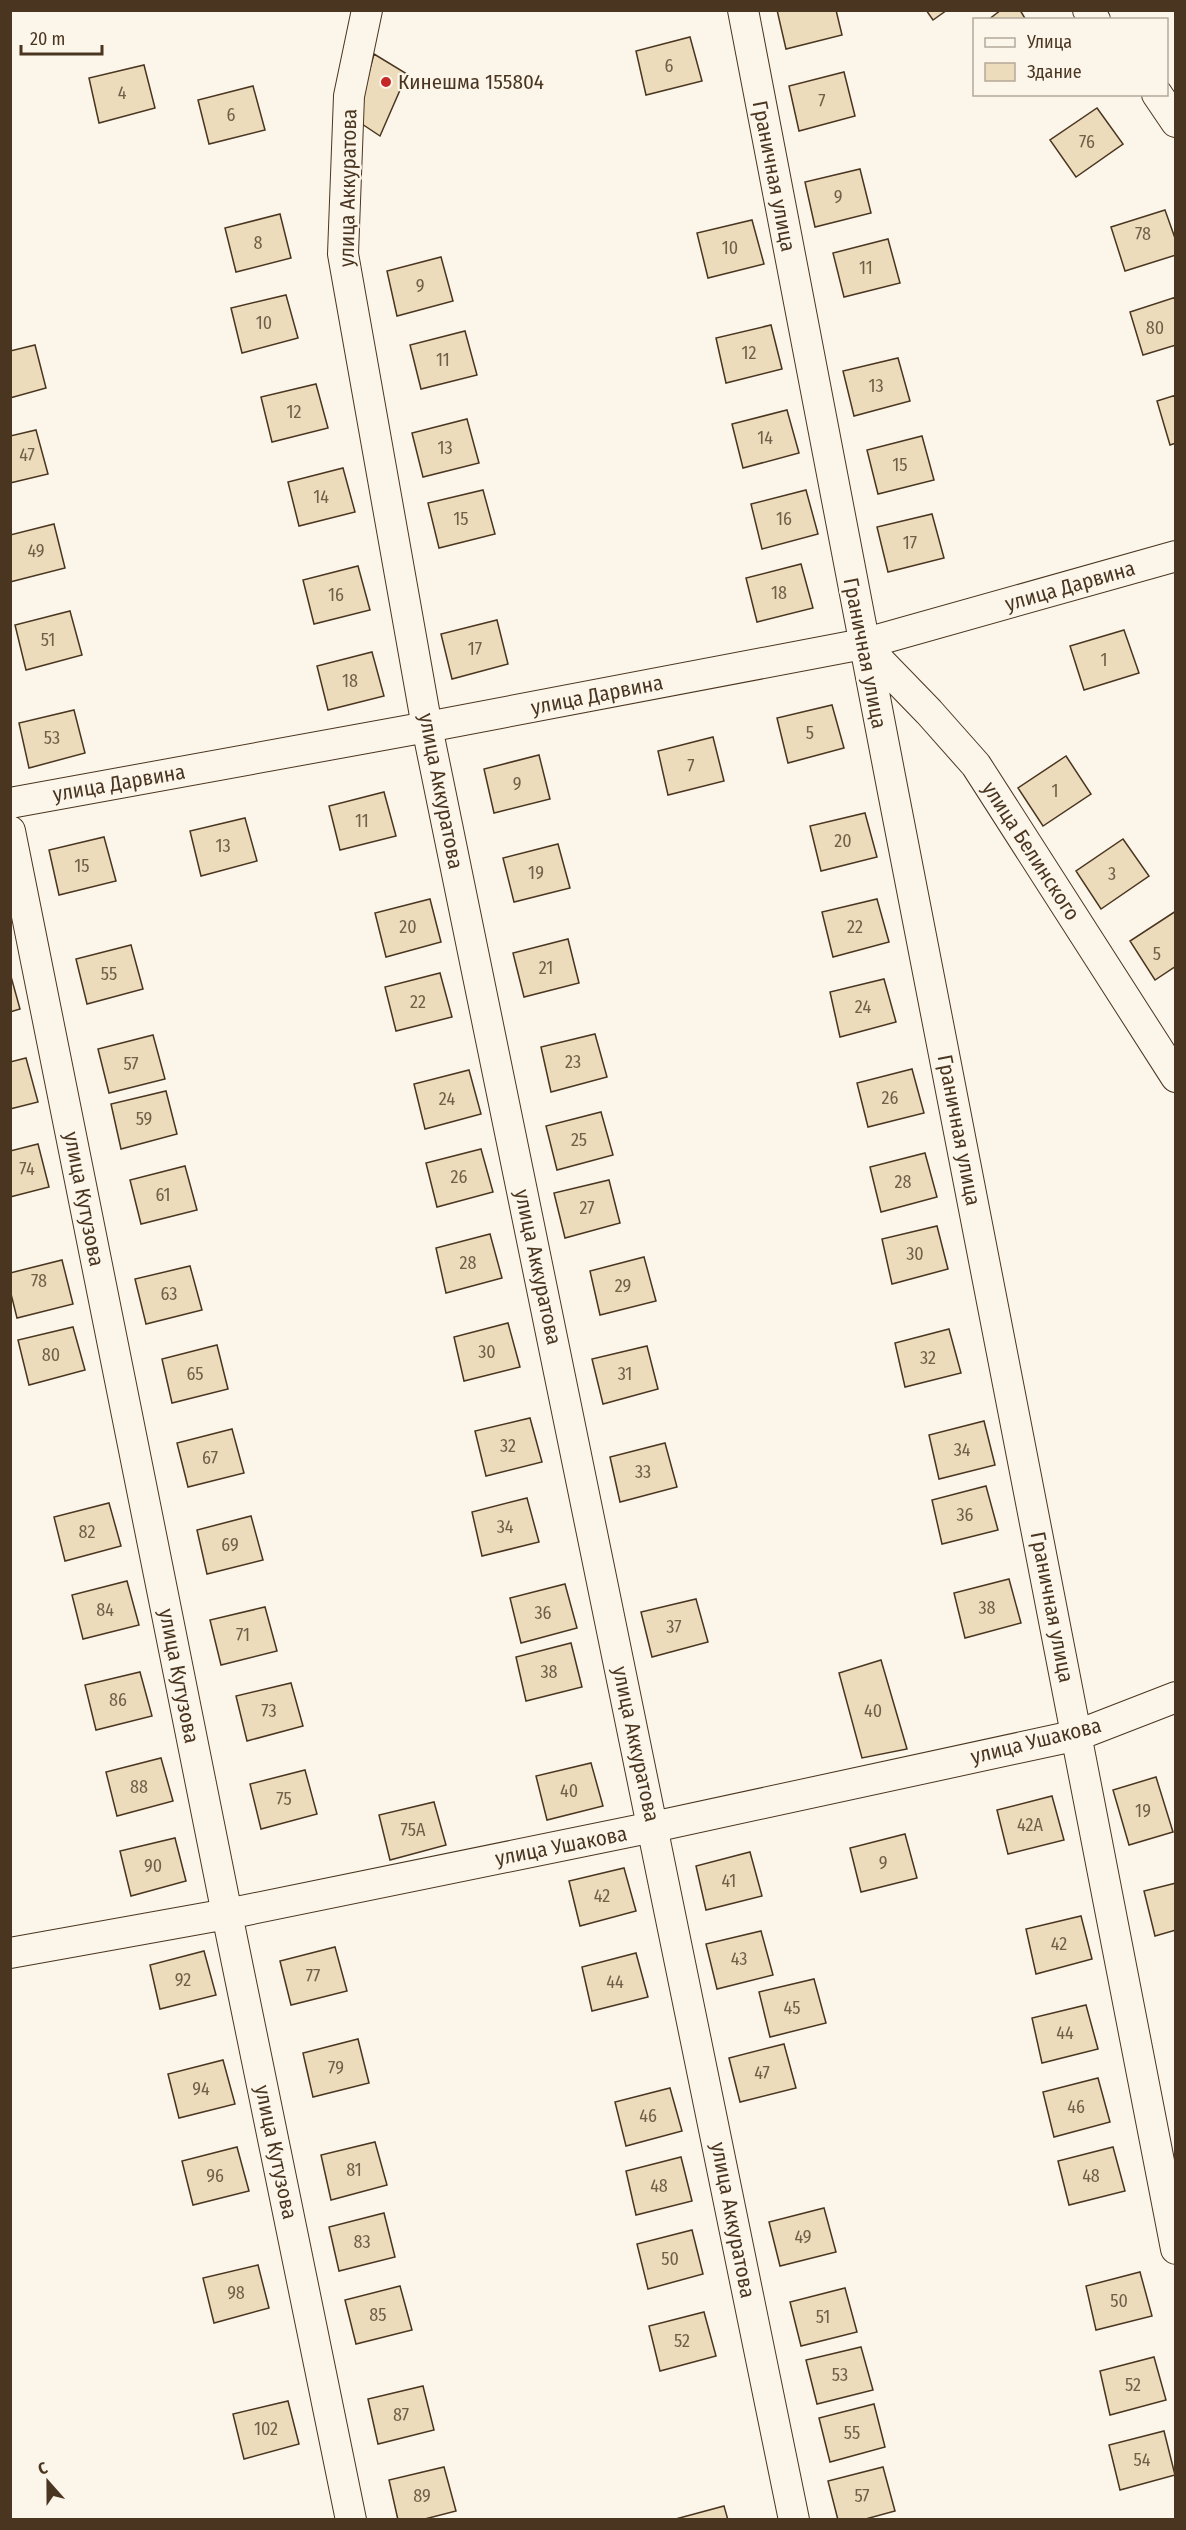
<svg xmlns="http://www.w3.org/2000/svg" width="1186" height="2530" font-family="'Fira Sans Condensed',sans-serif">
<rect width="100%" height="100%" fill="#fbf6e9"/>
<path fill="#ecdcbc" stroke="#4a3520" stroke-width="1.5" d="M 777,10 L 836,10 L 842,35 L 786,49 Z
M 926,10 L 947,10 L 933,20 Z
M 1001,10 L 1020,10 L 1026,20 L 988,20 Z
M 690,37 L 702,81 L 646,95 L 636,51 Z
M 374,54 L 407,74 L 380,136 L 356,120 Z
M 144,65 L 155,108 L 99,123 L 89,78 Z
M 844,72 L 855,116 L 799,131 L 789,86 Z
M 253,86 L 265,130 L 209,144 L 198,100 Z
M 1097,108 L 1123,144 L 1076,177 L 1050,140 Z
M 860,169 L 871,213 L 815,227 L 805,182 Z
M 1165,210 L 1176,241 L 1176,255 L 1125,271 L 1111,227 Z
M 280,214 L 291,258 L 236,272 L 225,228 Z
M 752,220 L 764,264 L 708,278 L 697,233 Z
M 888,239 L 900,283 L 844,297 L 833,253 Z
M 441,257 L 453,301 L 397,316 L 387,271 Z
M 286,295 L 298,338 L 242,353 L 231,308 Z
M 1176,297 L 1176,345 L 1143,355 L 1130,312 Z
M 771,325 L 782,369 L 726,383 L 716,338 Z
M 465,331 L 477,375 L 421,389 L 410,345 Z
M 35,345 L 46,388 L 10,398 L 10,351 Z
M 898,358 L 910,401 L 854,416 L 843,371 Z
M 316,384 L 328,428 L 272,442 L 261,397 Z
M 1176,395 L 1176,443 L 1170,445 L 1157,401 Z
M 787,410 L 799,453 L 743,468 L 732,424 Z
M 467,419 L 479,463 L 423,477 L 412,433 Z
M 36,430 L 48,474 L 10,483 L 10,436 Z
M 922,436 L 934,480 L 878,494 L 867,450 Z
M 343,468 L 355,512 L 299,526 L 288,482 Z
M 483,490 L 495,534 L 439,548 L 428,503 Z
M 806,490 L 818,534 L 762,549 L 751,504 Z
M 932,514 L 944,558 L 888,572 L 877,527 Z
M 54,524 L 65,568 L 10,582 L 10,535 Z
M 801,564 L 813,608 L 757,622 L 746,578 Z
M 358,566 L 370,610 L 314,624 L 303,580 Z
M 70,611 L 82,655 L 26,670 L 15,625 Z
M 497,620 L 508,664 L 452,679 L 441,634 Z
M 1124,630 L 1139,673 L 1084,690 L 1070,646 Z
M 372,652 L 384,696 L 328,710 L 317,666 Z
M 832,705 L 844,748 L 788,763 L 777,718 Z
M 74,710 L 85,753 L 29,768 L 19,723 Z
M 713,737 L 724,781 L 668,795 L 658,751 Z
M 539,755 L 550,799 L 494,813 L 484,769 Z
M 1066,756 L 1091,794 L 1043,826 L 1018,788 Z
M 384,792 L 396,836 L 340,850 L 329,806 Z
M 865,813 L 877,857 L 821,871 L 810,826 Z
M 245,818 L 257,861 L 201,876 L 190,831 Z
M 104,837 L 116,881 L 59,895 L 49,850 Z
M 1123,839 L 1149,876 L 1101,909 L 1076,871 Z
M 558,844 L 570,888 L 514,902 L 503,858 Z
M 430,899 L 441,942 L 386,957 L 375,913 Z
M 877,899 L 889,942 L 833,957 L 822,912 Z
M 1176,911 L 1176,966 L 1155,980 L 1130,941 Z
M 568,939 L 579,983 L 524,997 L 513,953 Z
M 131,945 L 143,989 L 87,1004 L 76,959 Z
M 10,973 L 20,1009 L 10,1012 Z
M 440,973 L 452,1017 L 396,1031 L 385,987 Z
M 884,979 L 896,1022 L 840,1037 L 830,992 Z
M 595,1034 L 607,1077 L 551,1092 L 541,1047 Z
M 153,1035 L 165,1079 L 109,1093 L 98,1049 Z
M 26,1058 L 38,1102 L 10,1109 L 10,1062 Z
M 912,1069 L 924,1113 L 868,1127 L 857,1083 Z
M 469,1070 L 481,1114 L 425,1129 L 414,1084 Z
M 166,1091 L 177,1134 L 121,1149 L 111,1104 Z
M 601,1112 L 613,1155 L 557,1170 L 546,1126 Z
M 38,1144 L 49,1187 L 10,1197 L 10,1151 Z
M 481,1149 L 493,1192 L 437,1207 L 426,1163 Z
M 925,1153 L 937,1197 L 881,1212 L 870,1167 Z
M 185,1166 L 197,1210 L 141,1224 L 130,1180 Z
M 609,1180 L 620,1223 L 565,1238 L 554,1193 Z
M 937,1226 L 948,1269 L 892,1284 L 882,1239 Z
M 490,1234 L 502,1278 L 446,1293 L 436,1248 Z
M 644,1257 L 656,1301 L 600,1315 L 590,1271 Z
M 62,1260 L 73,1304 L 17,1318 L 10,1290 L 10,1273 Z
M 190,1266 L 202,1310 L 146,1324 L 135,1279 Z
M 508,1323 L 520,1367 L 464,1381 L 454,1337 Z
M 73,1327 L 85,1370 L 29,1385 L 18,1340 Z
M 949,1329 L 961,1373 L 905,1387 L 895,1343 Z
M 217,1345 L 228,1389 L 172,1403 L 162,1359 Z
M 647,1346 L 658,1389 L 603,1404 L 592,1359 Z
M 530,1418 L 542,1462 L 486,1476 L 475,1431 Z
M 984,1421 L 995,1465 L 939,1479 L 929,1435 Z
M 232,1429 L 244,1473 L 188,1487 L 177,1443 Z
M 665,1443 L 677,1487 L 620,1502 L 610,1457 Z
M 986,1486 L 998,1530 L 942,1544 L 932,1500 Z
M 527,1498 L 539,1542 L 482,1556 L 472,1512 Z
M 109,1503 L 121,1546 L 65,1561 L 54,1517 Z
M 251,1516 L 263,1560 L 207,1574 L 197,1530 Z
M 1009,1579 L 1021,1623 L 965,1638 L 954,1593 Z
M 127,1581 L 139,1625 L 83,1639 L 72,1595 Z
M 565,1584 L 577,1628 L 521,1643 L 510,1598 Z
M 696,1599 L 708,1642 L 652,1657 L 641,1612 Z
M 265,1607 L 277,1651 L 221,1665 L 210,1620 Z
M 571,1643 L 582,1687 L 526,1701 L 516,1657 Z
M 881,1660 L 907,1749 L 862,1758 L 839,1673 Z
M 140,1672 L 152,1716 L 96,1730 L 85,1685 Z
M 291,1683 L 303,1726 L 247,1741 L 236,1696 Z
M 161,1758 L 173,1801 L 117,1816 L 106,1772 Z
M 591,1763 L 603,1806 L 547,1820 L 536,1776 Z
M 305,1770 L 317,1814 L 261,1829 L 250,1784 Z
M 1156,1777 L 1173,1832 L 1129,1845 L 1113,1790 Z
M 1052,1796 L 1064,1840 L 1008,1854 L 997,1810 Z
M 434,1802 L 446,1845 L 390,1860 L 379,1815 Z
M 905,1834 L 917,1878 L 861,1892 L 850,1848 Z
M 175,1838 L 186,1881 L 131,1896 L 120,1851 Z
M 750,1852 L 762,1896 L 706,1910 L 696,1866 Z
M 624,1868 L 636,1911 L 580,1926 L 569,1881 Z
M 1176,1883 L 1176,1930 L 1155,1936 L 1144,1891 Z
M 1081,1916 L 1092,1959 L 1036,1974 L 1026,1929 Z
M 761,1931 L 773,1975 L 717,1989 L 706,1944 Z
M 335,1947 L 347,1991 L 291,2005 L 280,1961 Z
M 204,1951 L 216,1995 L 160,2009 L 150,1965 Z
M 636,1953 L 648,1997 L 592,2011 L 582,1967 Z
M 814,1979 L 826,2023 L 770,2037 L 759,1992 Z
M 1086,2005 L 1098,2049 L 1042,2063 L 1032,2018 Z
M 358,2039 L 369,2083 L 313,2097 L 303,2053 Z
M 784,2044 L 796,2088 L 740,2102 L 729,2058 Z
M 223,2060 L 235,2104 L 179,2118 L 168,2074 Z
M 1098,2078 L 1110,2122 L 1054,2137 L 1043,2092 Z
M 670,2088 L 682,2131 L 626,2146 L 615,2102 Z
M 375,2142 L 387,2185 L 331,2200 L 321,2155 Z
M 237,2147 L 249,2191 L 193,2205 L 182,2161 Z
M 1113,2147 L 1125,2191 L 1069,2205 L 1058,2161 Z
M 681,2157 L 692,2201 L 636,2215 L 626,2171 Z
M 824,2208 L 836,2252 L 780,2266 L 769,2222 Z
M 384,2213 L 395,2257 L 339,2271 L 329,2227 Z
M 692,2230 L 703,2274 L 648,2289 L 637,2244 Z
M 258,2265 L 269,2308 L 214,2323 L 203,2278 Z
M 1140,2272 L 1152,2316 L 1096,2330 L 1086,2286 Z
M 400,2286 L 412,2330 L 356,2344 L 345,2300 Z
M 845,2288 L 857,2332 L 801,2346 L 790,2302 Z
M 704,2312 L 716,2356 L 660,2371 L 649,2326 Z
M 861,2347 L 873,2390 L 817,2404 L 806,2360 Z
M 1154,2357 L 1166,2400 L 1110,2415 L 1100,2371 Z
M 423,2386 L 434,2430 L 378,2444 L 368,2399 Z
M 288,2401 L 299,2444 L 244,2459 L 233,2414 Z
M 874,2404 L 885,2447 L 830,2462 L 819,2418 Z
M 1164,2431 L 1175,2475 L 1120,2490 L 1109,2445 Z
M 444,2467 L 456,2511 L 421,2520 L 398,2520 L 389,2480 Z
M 883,2467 L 895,2511 L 862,2520 L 838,2520 L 828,2481 Z
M 724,2506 L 728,2520 L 672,2520 Z"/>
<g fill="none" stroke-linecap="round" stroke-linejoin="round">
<g stroke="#4a3520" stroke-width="32">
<path id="minor" d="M 367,10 L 349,96 L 343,254 L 427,727 L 794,2520
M 743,10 C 884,757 1033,1502 1176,2249
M 1088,10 L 1095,20
M 1157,94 L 1176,122
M 863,644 L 929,712 L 976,765 L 1176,1077
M 10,803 L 427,727 L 863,644 L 1176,556
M 10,831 L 227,1914 L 351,2520
M 10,1953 L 227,1914 L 653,1827 L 1078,1735 L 1176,1697"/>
</g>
<use href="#minor" stroke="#fbf6e9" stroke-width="30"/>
</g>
<circle fill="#c62828" stroke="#fbf6e9" stroke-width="2" cx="386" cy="82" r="6"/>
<g text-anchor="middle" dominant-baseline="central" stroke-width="4.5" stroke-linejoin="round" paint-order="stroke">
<g font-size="18" fill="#725f47">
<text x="669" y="66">6</text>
<text x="122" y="93">4</text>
<text x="822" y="101">7</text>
<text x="231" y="115">6</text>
<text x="1087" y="142">76</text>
<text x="838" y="197">9</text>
<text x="1143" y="234">78</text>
<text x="258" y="243">8</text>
<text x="730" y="248">10</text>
<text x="866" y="268">11</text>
<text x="420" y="286">9</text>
<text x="264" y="323">10</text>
<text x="1155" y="328">80</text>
<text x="749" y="353">12</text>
<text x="443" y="360">11</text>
<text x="876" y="386">13</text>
<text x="294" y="412">12</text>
<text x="765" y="438">14</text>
<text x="445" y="448">13</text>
<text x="27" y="455">47</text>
<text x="900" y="465">15</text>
<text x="321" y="497">14</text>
<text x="461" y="519">15</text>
<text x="784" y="519">16</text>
<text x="910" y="543">17</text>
<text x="36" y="551">49</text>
<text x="779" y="593">18</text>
<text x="336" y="595">16</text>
<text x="48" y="640">51</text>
<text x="475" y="649">17</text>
<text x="1104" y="660">1</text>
<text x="350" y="681">18</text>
<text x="810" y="733">5</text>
<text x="52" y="738">53</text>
<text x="691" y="766">7</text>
<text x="517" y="784">9</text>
<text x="1055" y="791">1</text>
<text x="362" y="821">11</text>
<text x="843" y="841">20</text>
<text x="223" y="846">13</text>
<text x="82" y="866">15</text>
<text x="536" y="873">19</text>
<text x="1112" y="874">3</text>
<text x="408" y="927">20</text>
<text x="855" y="927">22</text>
<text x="1157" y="954">5</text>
<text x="546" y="968">21</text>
<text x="109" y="974">55</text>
<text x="418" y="1002">22</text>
<text x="863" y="1007">24</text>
<text x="573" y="1062">23</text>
<text x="131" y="1064">57</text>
<text x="890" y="1098">26</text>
<text x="447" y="1099">24</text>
<text x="144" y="1119">59</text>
<text x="579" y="1140">25</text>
<text x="27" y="1169">74</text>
<text x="459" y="1177">26</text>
<text x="903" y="1182">28</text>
<text x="163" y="1195">61</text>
<text x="587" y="1208">27</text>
<text x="915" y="1254">30</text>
<text x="468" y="1263">28</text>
<text x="39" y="1281">78</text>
<text x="623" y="1286">29</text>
<text x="169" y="1294">63</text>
<text x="487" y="1352">30</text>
<text x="51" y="1355">80</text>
<text x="928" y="1358">32</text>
<text x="195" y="1374">65</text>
<text x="625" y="1374">31</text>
<text x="508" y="1446">32</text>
<text x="962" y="1450">34</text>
<text x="210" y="1458">67</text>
<text x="643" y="1472">33</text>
<text x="965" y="1515">36</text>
<text x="505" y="1527">34</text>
<text x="87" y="1532">82</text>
<text x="230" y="1545">69</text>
<text x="987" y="1608">38</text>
<text x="105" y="1610">84</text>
<text x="543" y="1613">36</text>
<text x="674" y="1627">37</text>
<text x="243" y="1635">71</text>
<text x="549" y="1672">38</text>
<text x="118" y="1700">86</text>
<text x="269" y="1711">73</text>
<text x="873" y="1711">40</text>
<text x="139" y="1787">88</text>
<text x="569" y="1791">40</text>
<text x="284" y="1799">75</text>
<text x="1143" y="1811">19</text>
<text x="1030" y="1825">42А</text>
<text x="413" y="1830">75А</text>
<text x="883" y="1863">9</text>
<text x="153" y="1866">90</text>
<text x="729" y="1881">41</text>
<text x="602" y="1896">42</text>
<text x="1059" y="1944">42</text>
<text x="739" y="1959">43</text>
<text x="313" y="1976">77</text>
<text x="183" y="1980">92</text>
<text x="615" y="1982">44</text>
<text x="792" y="2008">45</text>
<text x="1065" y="2033">44</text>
<text x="336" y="2068">79</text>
<text x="762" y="2073">47</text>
<text x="201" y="2089">94</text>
<text x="1076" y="2107">46</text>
<text x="648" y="2116">46</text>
<text x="354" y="2170">81</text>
<text x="215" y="2176">96</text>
<text x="1091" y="2176">48</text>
<text x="659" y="2186">48</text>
<text x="803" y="2237">49</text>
<text x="362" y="2242">83</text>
<text x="670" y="2259">50</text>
<text x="236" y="2293">98</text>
<text x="1119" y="2301">50</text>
<text x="378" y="2315">85</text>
<text x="823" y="2317">51</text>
<text x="682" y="2341">52</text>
<text x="840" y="2375">53</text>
<text x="1133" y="2385">52</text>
<text x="401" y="2415">87</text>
<text x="266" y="2429">102</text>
<text x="852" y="2433">55</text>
<text x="1142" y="2460">54</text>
<text x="422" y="2496">89</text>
<text x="862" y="2496">57</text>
</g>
<g font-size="21" fill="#4a3520" stroke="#fbf6e9" text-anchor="start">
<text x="398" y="82">Кинешма 155804</text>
</g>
<g font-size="21" fill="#4a3520" stroke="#fbf6e9">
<text transform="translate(774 176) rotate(79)">Граничная улица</text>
<text transform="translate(348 188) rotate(-89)">улица Аккуратова</text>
<text transform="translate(1070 586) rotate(-16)">улица Дарвина</text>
<text transform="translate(865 653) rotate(79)">Граничная улица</text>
<text transform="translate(597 695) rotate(-11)">улица Дарвина</text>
<text transform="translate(119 783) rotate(-10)">улица Дарвина</text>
<text transform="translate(441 791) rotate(79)">улица Аккуратова</text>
<text transform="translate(1031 851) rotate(57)">улица Белинского</text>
<text transform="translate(959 1130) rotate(79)">Граничная улица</text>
<text transform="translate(84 1199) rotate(79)">улица Кутузова</text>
<text transform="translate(538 1267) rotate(78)">улица Аккуратова</text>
<text transform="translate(1052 1607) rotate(79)">Граничная улица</text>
<text transform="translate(179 1676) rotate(79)">улица Кутузова</text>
<text transform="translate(1036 1741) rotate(-14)">улица Ушакова</text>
<text transform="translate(636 1744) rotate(78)">улица Аккуратова</text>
<text transform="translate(561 1846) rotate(-11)">улица Ушакова</text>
<text transform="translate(276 2152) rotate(78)">улица Кутузова</text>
<text transform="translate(733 2220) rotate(79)">улица Аккуратова</text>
</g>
</g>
<rect width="1186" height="2530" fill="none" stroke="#4a3520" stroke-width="24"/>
<rect x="973" y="18" width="195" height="78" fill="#fbf6e9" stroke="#b4a999" stroke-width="1.5"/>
<rect x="985" y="38" width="30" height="9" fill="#fbf6e9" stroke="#b4a999" stroke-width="1.5"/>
<text x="1027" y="48" font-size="18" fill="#4a3520">Улица</text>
<rect x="985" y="63" width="30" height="18" fill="#ecdcbc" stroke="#b4a999" stroke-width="1.5"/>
<text x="1027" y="78" font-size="18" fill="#4a3520">Здание</text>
<g transform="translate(48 2482) rotate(339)" stroke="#fbf6e9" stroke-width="4.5" paint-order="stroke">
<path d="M0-4.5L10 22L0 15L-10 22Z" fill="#4a3520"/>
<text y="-9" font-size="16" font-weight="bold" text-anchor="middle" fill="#4a3520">С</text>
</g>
<path d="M21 45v9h81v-9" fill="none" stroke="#4a3520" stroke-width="3"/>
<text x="30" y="45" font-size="18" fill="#4a3520" stroke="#fbf6e9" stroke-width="4.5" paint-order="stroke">20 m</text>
</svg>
